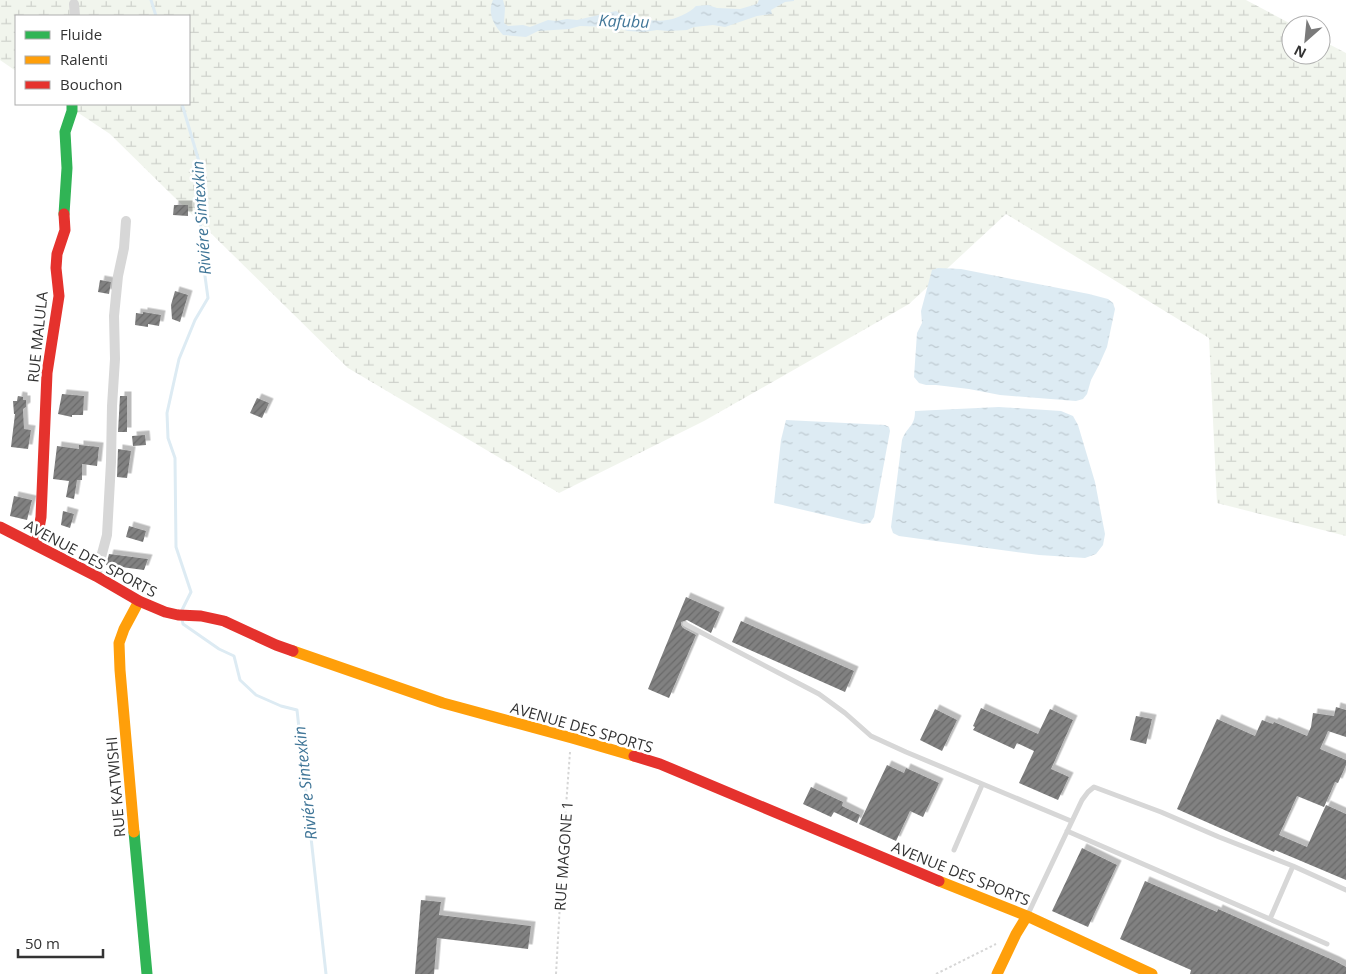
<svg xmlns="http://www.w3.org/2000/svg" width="1346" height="974" font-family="'Open Sans',sans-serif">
<defs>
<pattern id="wetland-marsh" width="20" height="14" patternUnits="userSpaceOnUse" patternTransform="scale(1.25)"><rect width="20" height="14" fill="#f1f5ed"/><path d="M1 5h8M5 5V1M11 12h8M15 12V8" fill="none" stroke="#cfd2cc"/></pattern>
<pattern id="water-ripples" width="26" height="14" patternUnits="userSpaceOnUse" patternTransform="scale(1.25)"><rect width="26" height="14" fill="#ddebf3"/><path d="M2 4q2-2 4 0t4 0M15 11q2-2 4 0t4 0" fill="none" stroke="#becad1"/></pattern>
<pattern id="building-hatch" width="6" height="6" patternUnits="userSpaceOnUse" patternTransform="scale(1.25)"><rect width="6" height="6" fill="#818181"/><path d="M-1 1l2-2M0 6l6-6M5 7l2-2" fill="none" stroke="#6a6a6a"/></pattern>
<filter id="shadow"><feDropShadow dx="4.5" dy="-4.5" stdDeviation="0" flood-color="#0004"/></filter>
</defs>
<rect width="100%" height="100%" fill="#fff"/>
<path fill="url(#wetland-marsh)" d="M 0,0 L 1246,0 L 1293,25 L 1291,25 L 1291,55 L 1321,55 L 1321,40 L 1346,53 L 1346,536 L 1217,503 L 1209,338 L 1006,214 L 909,304 L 704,421 L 559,493 L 348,368 L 110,134 L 65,104 L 189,104 L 189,16 L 16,16 L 16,71 L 0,60 Z"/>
<path fill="url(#water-ripples)" d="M 493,0 L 503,0 L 505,8 L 504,23 L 508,26 L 523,25 L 530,27 L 548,20 L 556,21 L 567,19 L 577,20 L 616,11 C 621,14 625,18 630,15 C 639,19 657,22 667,20 C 675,19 690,13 696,6 L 708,5 L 717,8 L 740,9 L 757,4 L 759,0 L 794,0 L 794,1 L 785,2 L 771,10 L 772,14 L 757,16 L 725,27 L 713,25 L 694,27 L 687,30 L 668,31 L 657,30 L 644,32 L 628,31 L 614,27 L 580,26 L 569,29 L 538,31 L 526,37 L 503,35 C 494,26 487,13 493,0 Z
M 938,268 L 961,269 L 1089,294 L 1108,299 L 1113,303 L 1115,309 L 1107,347 L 1099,365 L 1091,380 L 1087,394 L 1083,399 L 1076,401 L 1000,395 L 969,389 L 936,385 L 926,385 L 919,383 L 914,377 L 917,333 L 922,323 L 921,311 L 932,270 Z
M 999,407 L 1061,411 L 1073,416 L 1078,425 L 1095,482 L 1105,534 L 1103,545 L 1096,554 L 1085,558 L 1039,555 L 899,536 L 893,533 L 891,527 L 902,440 C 907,426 915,427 915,411 Z
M 786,420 L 885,425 L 889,427 L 890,431 L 874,517 L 870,523 L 863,524 L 774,503 L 781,440 Z"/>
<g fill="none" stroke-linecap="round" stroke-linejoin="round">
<path stroke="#ddebf3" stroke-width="3" d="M 151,0 L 156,16
M 182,104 L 200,165 L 201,247 L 208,298 L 195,320 L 179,359 L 167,413 L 168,438 L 175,458 L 176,547 L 191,592 L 182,610
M 182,619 L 183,624 L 219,649 L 234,656 L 240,680 L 256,695 L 281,706 L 297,710 L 326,974"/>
</g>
<path fill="url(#building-hatch)" filter="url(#shadow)" d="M 174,205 L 188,205 L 188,216 L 173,215 Z
M 100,280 L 111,282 L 109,294 L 98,292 Z
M 175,291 L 188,295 L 180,322 L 172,319 L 171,305 Z
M 143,312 L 161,315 L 159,326 L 148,324 L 148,327 L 135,325 L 136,313 L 143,314 Z
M 62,394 L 84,396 L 83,415 L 72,415 L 72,417 L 58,414 Z
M 18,396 L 23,397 L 23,400 L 26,400 L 26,407 L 23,409 L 24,429 L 31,430 L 28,449 L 11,447 L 15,414 L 14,414 L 13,401 L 17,401 Z
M 120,396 L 127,396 L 127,432 L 118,432 Z
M 257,398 L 269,403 L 262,418 L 250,413 Z
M 145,435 L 146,445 L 133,446 L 132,436 Z
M 79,445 L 99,447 L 97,466 L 82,464 L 82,480 L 77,480 L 74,499 L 66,497 L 69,481 L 53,479 L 57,446 L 79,449 Z
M 118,449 L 131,451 L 127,478 L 117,477 Z
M 14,496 L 32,500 L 27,520 L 10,516 Z
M 63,511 L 74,514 L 70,528 L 61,525 Z
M 129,526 L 146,531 L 143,542 L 126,537 Z
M 109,554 L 148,559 L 144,570 L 106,565 Z
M 686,597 L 720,612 L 711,633 L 687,620 L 681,622 L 681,625 L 683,628 L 696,635 L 669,698 L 648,689 Z
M 741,621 L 854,671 L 845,692 L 732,642 Z
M 1336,707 L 1346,710 L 1346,737 L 1328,731 L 1320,749 L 1346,760 L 1346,765 L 1338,783 L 1335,782 L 1324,807 L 1297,796 L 1279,835 L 1307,847 L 1326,805 L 1346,814 L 1346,880 L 1275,850 L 1274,852 L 1177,809 L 1217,719 L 1255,736 L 1262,720 L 1273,724 L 1274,722 L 1307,736 L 1311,727 L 1313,713 L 1334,716 Z
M 981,708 L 1038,734 L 1050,709 L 1073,720 L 1051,769 L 1069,777 L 1058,800 L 1019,783 L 1034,751 L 1017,743 L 1014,749 L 973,730 L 975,727 L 973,726 Z
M 935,709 L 957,720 L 942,751 L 920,740 Z
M 1136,716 L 1152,719 L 1146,744 L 1130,740 Z
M 887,765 L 904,773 L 906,768 L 939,783 L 923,817 L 910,811 L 896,841 L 859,824 Z
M 811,787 L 843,802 L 842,806 L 860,815 L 857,823 L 834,812 L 831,817 L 803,804 Z
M 1082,848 L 1117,865 L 1088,927 L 1052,911 Z
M 1145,881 L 1217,912 L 1218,909 L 1335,961 L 1346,967 L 1346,974 L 1190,974 L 1191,970 L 1120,939 Z
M 421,900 L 441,902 L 439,915 L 531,926 L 528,949 L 437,938 L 434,974 L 415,974 Z"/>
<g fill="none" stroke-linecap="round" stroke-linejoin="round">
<path stroke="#d6d6d6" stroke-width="2" stroke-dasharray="2.5 2.5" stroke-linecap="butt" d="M 556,974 L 564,833 L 570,752
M 936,974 L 996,944"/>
<path stroke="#d7d7d7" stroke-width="5" d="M 685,624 L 819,694 L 845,713 L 871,736 L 906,752 L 1071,821
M 1067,831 L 1327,944
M 954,850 L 982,785
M 1028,914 L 1082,800 L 1088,792 L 1094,787 L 1161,812 L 1219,837 L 1293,866 L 1346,890
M 1270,919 L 1293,866"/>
<path stroke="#d7d7d7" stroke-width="10" d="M 74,4 L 75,16
M 96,576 L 107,535 L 111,462 L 112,406 L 115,359 L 114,316 L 118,276 L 124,248 L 126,221"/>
<path stroke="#30b455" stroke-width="11" d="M 64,214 L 67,168 L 65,132 L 72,111 L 72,104
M 134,832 L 147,974"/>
<path stroke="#ff9f0a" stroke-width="11" d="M 293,651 L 443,703 L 572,738 L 634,756
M 134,832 L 120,670 L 119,643 L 124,629 L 139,601
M 939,881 L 1027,916 L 1152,974
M 997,974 L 1016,934 L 1027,916"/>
<path stroke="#e5322d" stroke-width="11" d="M 0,527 L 96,576 L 139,601 L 165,612 L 178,615 L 201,616 L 224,621 L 276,645 L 293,651
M 36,545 L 41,517 L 47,373 L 59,296 L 56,268 L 57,254 L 65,230 L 64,214
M 634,756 L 660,764 L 939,881"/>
</g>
<g text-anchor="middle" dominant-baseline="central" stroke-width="5" stroke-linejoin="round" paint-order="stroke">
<g font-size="15" fill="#333" stroke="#fff">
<text transform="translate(37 337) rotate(-84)">RUE MALULA</text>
<text transform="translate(91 558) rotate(28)">AVENUE DES SPORTS</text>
<text transform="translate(582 727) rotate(16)">AVENUE DES SPORTS</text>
<text transform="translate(115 787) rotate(-95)">RUE KATWISHI</text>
<text transform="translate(563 856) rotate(-86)">RUE MAGONE 1</text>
<text transform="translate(961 873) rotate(22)">AVENUE DES SPORTS</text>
</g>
<g font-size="16" font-style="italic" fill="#3f7597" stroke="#fff">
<text transform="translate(624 21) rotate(2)">Kafubu</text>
<text transform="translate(201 218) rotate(-94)">Riviére Sintexkin</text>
<text transform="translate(305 783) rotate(-96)">Riviére Sintexkin</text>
</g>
</g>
<rect x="15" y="15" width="175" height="90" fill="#ffffff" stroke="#adadad"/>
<rect x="25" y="31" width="25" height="8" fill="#30b455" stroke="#adadad"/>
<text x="60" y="40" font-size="15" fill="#333333">Fluide</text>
<rect x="25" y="56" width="25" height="8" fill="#ff9f0a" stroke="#adadad"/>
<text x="60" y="65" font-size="15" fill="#333333">Ralenti</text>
<rect x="25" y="81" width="25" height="8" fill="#e5322d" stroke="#adadad"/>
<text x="60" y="90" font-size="15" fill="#333333">Bouchon</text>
<g transform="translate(1306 40) rotate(207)"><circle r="24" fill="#ffffff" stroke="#adadad"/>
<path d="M0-4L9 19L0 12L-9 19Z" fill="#7a7a7a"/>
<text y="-8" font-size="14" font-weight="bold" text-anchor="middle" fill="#333333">N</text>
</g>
<path d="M18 949v8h85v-8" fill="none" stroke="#333333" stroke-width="2.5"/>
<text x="25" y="949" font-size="15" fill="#333333" stroke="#ffffff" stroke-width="4" paint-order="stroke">50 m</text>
</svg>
